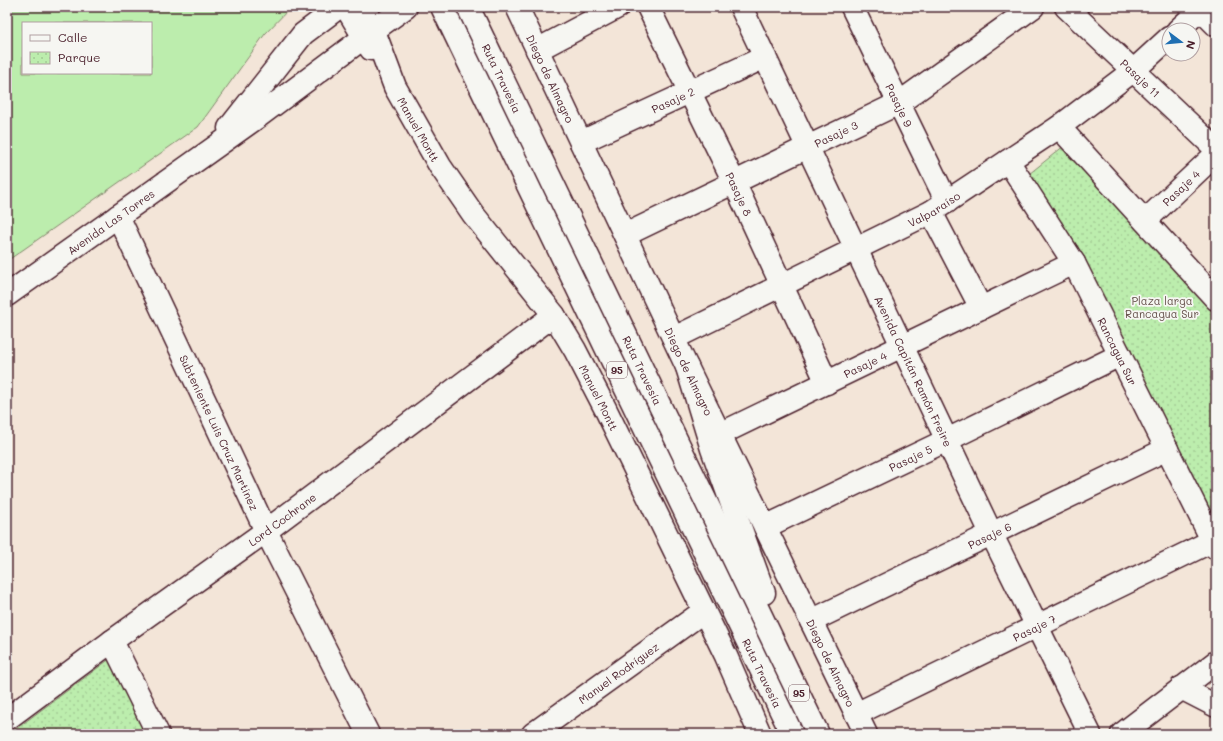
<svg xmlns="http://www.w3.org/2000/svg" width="1223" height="741" font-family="Mali,sans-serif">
<defs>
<pattern id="park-dots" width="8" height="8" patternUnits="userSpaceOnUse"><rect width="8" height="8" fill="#bcedad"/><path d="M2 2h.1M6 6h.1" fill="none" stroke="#a3cb95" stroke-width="1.8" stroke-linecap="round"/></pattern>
</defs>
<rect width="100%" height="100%" fill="#f3e5d8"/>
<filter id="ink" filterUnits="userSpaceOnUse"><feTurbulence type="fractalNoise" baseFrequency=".025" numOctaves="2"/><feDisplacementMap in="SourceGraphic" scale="8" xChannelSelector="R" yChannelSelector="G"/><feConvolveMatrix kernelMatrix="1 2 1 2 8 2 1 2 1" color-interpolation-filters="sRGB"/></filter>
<g filter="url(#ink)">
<path fill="#bcedad" stroke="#83866c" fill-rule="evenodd" d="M 7,7 L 291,7 L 265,34 L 198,127 L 7,261 ZM 23,23 L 151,23 L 151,73 L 23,73 Z"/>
<path fill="url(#park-dots)" stroke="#83866c" d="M 1080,133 L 1216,286 L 1216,542 L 1024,178 Z
M 111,658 L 146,734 L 9,734 Z"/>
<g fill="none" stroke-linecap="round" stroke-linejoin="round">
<g stroke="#4a1f2b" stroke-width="25">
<g id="minor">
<path d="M 346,7 L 371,49"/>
<path id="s1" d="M 648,7 L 734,182 L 827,383"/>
<path id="s2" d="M 852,7 L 947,202"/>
<path id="s3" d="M 1066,7 L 1216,149"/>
<path d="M 1198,7 L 1216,25"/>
<path d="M 1178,30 L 1203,7"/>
<path d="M 537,50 L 618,7"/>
<path d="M 1059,127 L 1216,299"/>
<path d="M 229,128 L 303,34 L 339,7"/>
<path id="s4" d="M 581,142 L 765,57"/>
<path id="s5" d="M 1008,161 L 1074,263 L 1216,548"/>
<path d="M 931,212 L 981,308"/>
<path id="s6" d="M 118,216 L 266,531 L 368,734"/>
<path id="s7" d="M 1145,221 L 1216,154"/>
<path id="s8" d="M 625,235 L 899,103 L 1033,7"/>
<path id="s9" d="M 7,295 L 259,116 L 374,30"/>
<path id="s10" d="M 674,338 L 931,212 L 1059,127 L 1134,70 L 1169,38"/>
<path id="s11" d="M 720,434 L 1074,263"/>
<path id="s12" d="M 765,527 L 947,440 L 1120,355"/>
<path id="s13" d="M 811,621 L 1167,449"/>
<path d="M 112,641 L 158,734"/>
<path d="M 1181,688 L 1216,706"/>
<path id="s14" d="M 856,714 L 1212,541"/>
<path id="s15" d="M 7,719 L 112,641 L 266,531 L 554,315"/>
<path id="s16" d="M 533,734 L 704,611"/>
<path d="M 1122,734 L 1216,662"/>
</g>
</g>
<g stroke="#4a1f2b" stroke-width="25">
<g id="major">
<path id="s17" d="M 365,7 L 395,87 L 440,166 L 473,214 L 554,315 L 575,350 L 605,408 L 726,656 L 760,734"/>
<path id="s18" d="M 517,7 L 687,367 L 866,734"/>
<path id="s19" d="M 741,7 L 991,533 L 1090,734"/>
<path d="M 374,30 L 406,7"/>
</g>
</g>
<g stroke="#4a1f2b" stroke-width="25">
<g id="highway">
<path id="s20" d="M 442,7 L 792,734"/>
<path id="s21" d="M 468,7 L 818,734"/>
<path d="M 687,367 L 712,449 L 764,593"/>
</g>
</g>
<use href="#minor" stroke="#f6f6f2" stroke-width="22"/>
<use href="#major" stroke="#f6f6f2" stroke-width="22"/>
<use href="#highway" stroke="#f6f6f2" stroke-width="22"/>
</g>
</g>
<g text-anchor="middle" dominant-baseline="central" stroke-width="3.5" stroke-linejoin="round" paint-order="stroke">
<g fill="#f6f6f2" stroke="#7e6067" stroke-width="1">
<rect x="607" y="362" width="20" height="16" rx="3"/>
<rect x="789" y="685" width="20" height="16" rx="3"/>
</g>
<g font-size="10" font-weight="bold" fill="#4a1f2b">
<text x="617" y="370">95</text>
<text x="799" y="693">95</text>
</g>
<g font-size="11" fill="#4a1f2b" stroke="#f6f6f2">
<text stroke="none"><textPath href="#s3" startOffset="103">Pasaje 11</textPath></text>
<text stroke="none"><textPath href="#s21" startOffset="79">Ruta Travesía</textPath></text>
<text stroke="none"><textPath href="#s18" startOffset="79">Diego de Almagro</textPath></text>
<text stroke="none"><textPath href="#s4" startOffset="101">Pasaje 2</textPath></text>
<text stroke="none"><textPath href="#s2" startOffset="109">Pasaje 9</textPath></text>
<text stroke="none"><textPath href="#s17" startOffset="134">Manuel Montt</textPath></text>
<text stroke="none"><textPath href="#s8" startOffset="234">Pasaje 3</textPath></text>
<text stroke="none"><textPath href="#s7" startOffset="49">Pasaje 4</textPath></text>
<text stroke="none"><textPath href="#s1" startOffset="208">Pasaje 8</textPath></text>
<text stroke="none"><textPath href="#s10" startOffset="290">Valparaíso</textPath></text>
<text stroke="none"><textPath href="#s9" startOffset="127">Avenida Las Torres</textPath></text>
<text stroke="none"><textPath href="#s5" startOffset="220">Rancagua Sur</textPath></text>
<text stroke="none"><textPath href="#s11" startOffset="161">Pasaje 4</textPath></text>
<text stroke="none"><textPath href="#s21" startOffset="403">Ruta Travesía</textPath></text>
<text stroke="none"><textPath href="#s18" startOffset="403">Diego de Almagro</textPath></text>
<text stroke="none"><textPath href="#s19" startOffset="403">Avenida Capitán Ramón Freire</textPath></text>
<text stroke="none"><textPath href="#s17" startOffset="458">Manuel Montt</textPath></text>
<text stroke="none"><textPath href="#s6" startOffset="239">Subteniente Luis Cruz Martínez</textPath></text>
<text stroke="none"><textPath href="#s12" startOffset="161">Pasaje 5</textPath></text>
<text stroke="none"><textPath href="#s15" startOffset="340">Lord Cochrane</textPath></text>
<text stroke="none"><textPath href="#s13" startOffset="198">Pasaje 6</textPath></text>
<text stroke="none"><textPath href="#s14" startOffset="198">Pasaje 7</textPath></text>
<text stroke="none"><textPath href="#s18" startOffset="727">Diego de Almagro</textPath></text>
<text stroke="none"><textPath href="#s16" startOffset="105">Manuel Rodríguez</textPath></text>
<text stroke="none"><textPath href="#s20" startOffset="739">Ruta Travesía</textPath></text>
</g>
<g font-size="11" fill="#66524c" stroke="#f6f6f2">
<text x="1162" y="300">Plaza larga<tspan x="1162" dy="13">Rancagua Sur</tspan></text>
</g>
</g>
<rect width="1223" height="741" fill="none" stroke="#f6f6f2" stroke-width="24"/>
<rect x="12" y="12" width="1199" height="717" fill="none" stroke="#4a1f2b" stroke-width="1.5" filter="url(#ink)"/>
<rect x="22" y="22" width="130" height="52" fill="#f6f6f2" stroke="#b1a0a2"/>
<rect x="30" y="35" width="20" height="6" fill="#f6f6f2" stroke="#b1a0a2"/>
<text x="58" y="42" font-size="12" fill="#4a1f2b">Calle</text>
<rect x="30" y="52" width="20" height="12" fill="url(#park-dots)" stroke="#b1a0a2"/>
<text x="58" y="62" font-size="12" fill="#4a1f2b">Parque</text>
<g transform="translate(1181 42) rotate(106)"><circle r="19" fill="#f6f6f2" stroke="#b1a0a2"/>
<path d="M0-3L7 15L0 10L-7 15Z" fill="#1f6fb2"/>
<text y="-6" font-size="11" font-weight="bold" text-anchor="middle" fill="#4a1f2b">N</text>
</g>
</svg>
